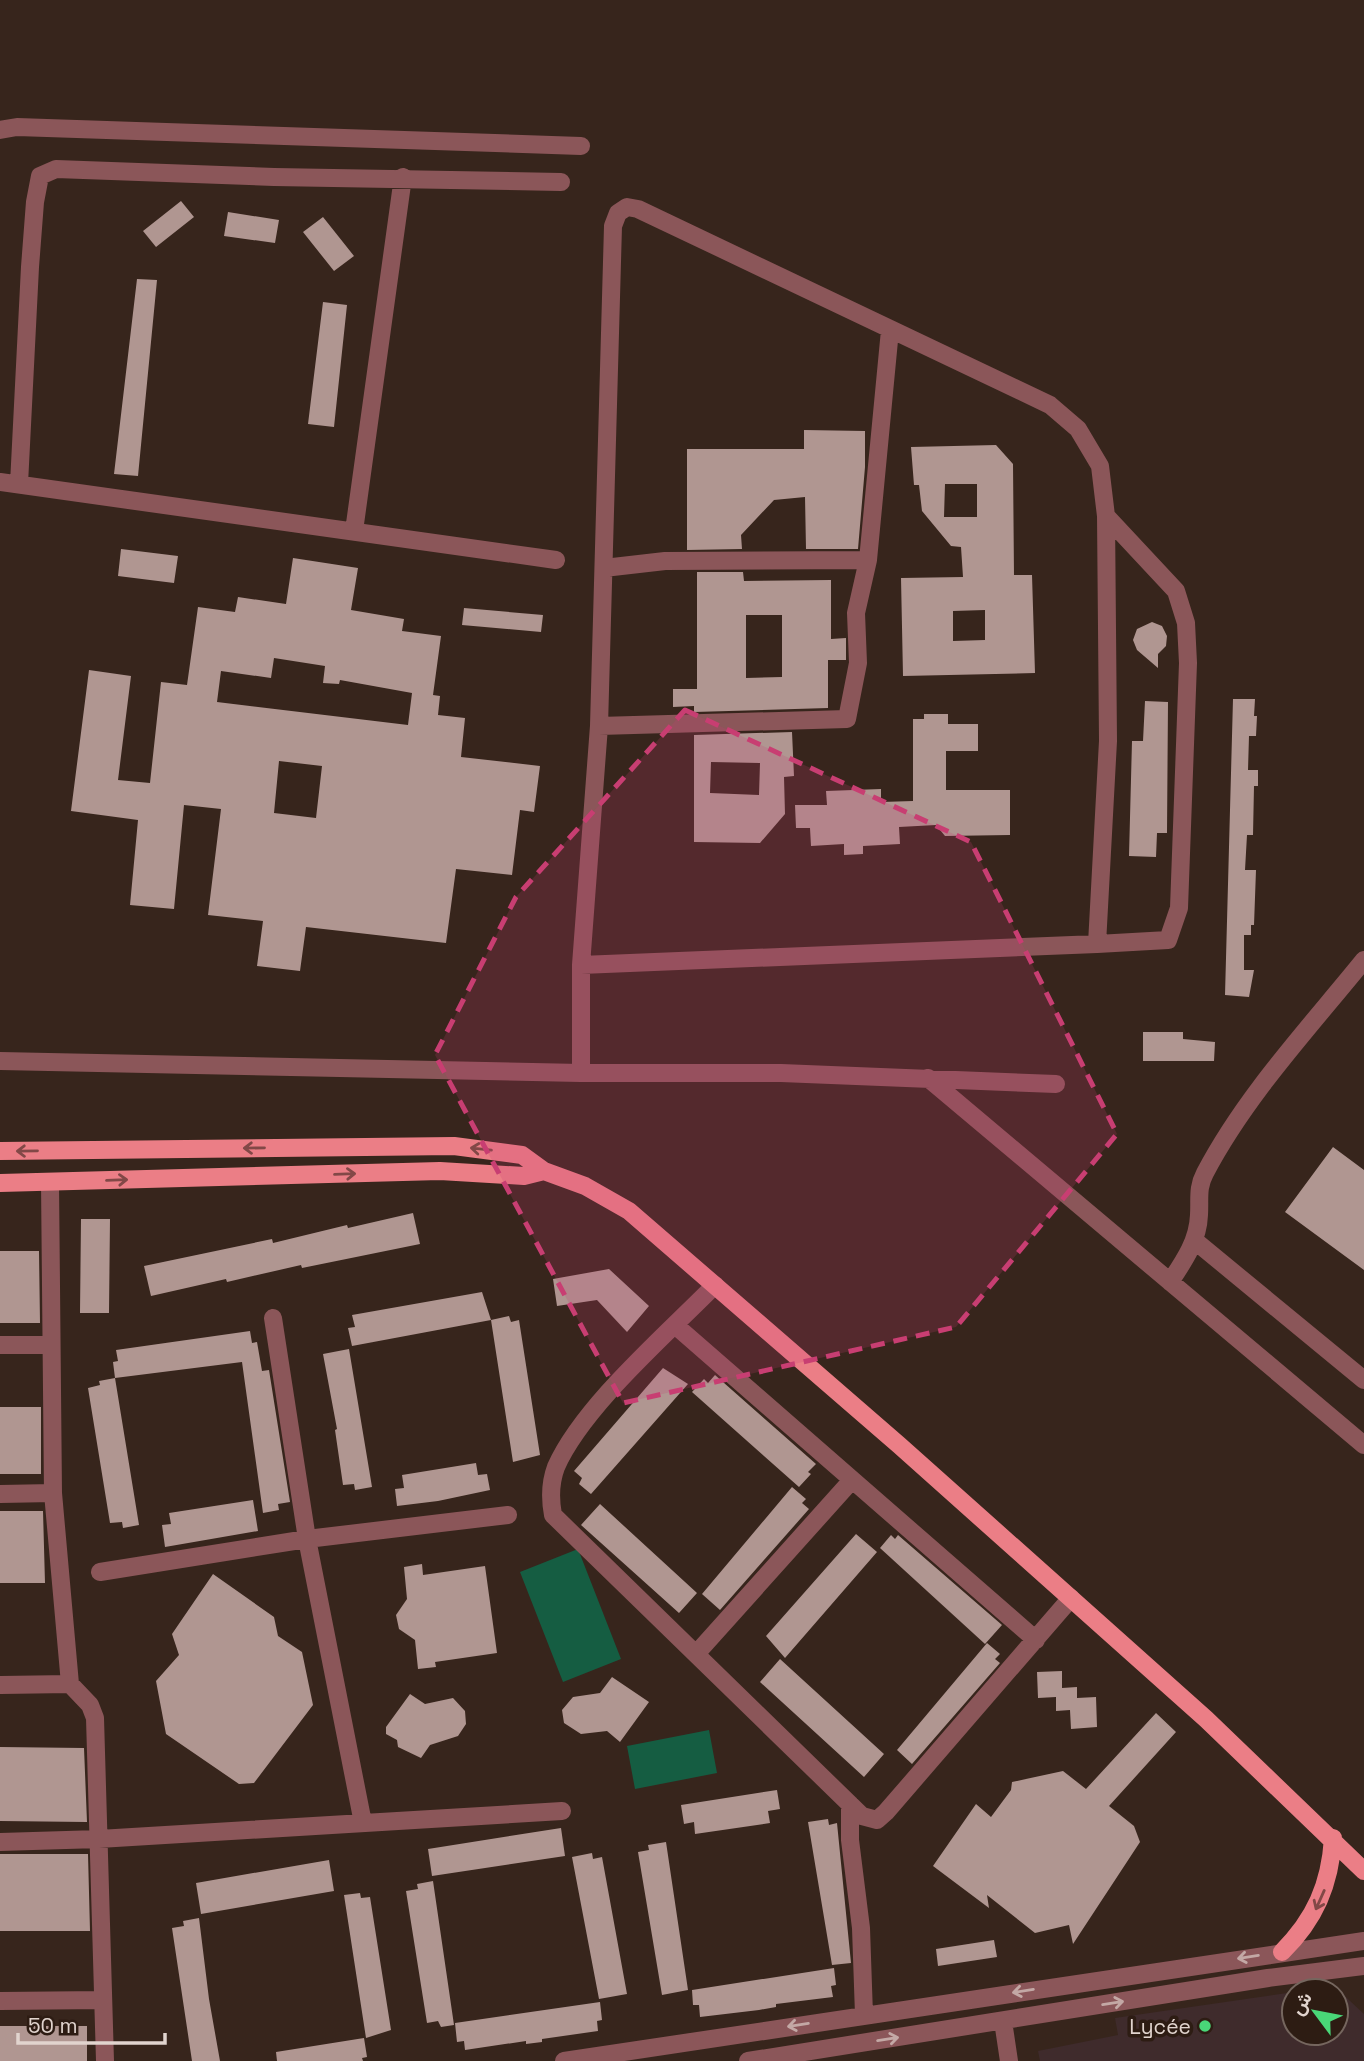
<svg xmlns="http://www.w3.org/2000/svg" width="1364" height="2061" font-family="'Space Grotesk',Vazirmatn,sans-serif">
<rect width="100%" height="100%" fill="#37251c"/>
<path fill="#3f2b2c" d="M 1334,1986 L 1364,2014 L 1364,2061 L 1040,2061 L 1038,2051 L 1118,2035 L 1115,2018 L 1294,1992 L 1294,2033 L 1336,2033 L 1336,1991 L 1302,1991 Z"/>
<path fill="#155d42" d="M 578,1549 L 621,1659 L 563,1682 L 520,1572 Z
M 709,1730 L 717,1773 L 635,1789 L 627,1746 Z"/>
<path fill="#b09691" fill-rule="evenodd" d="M 181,201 L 194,217 L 156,247 L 143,231 Z
M 228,212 L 279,220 L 275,243 L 224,236 Z
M 323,217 L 354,256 L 334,271 L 303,232 Z
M 137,279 L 157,280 L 138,476 L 114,474 Z
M 323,302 L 347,305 L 334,427 L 308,424 Z
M 804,430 L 865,431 L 865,467 L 858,549 L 806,549 L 805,497 L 774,500 L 741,535 L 742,549 L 687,550 L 687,449 L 804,449 Z
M 996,445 L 1013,464 L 1014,575 L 1032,575 L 1035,673 L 903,676 L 901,578 L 963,577 L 961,547 L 951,546 L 922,511 L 919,485 L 914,485 L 911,447 ZM 945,484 L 977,484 L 977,517 L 944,517 ZM 985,610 L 985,640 L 953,641 L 953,611 Z
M 121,549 L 178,556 L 174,583 L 118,576 Z
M 293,558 L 358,568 L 351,610 L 404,619 L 402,631 L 441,636 L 433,695 L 440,696 L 438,715 L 465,718 L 461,757 L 540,766 L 534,812 L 520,810 L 512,875 L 456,869 L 446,943 L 306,927 L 300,971 L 257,966 L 263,921 L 208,915 L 221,809 L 184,805 L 174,909 L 130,905 L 138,820 L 71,811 L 89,670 L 131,676 L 118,780 L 150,783 L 161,682 L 187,685 L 198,607 L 235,612 L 238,597 L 286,604 ZM 274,658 L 325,666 L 323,683 L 339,684 L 340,680 L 412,693 L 408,725 L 217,702 L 221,671 L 271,678 ZM 279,761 L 322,766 L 316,818 L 274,813 Z
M 697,572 L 743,572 L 744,581 L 831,580 L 831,639 L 846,638 L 846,660 L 828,660 L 828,708 L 694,712 L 694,706 L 673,707 L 673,689 L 697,689 ZM 746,615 L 782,615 L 782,677 L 746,678 Z
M 464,608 L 543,615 L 541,632 L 462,625 Z
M 1152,622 L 1162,626 L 1167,636 L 1166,646 L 1158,654 L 1158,668 L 1137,650 L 1133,640 L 1137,629 Z
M 1233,699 L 1255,699 L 1254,716 L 1257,716 L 1256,736 L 1249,736 L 1248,770 L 1258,770 L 1258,786 L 1254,786 L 1253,835 L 1247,835 L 1245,870 L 1256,870 L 1254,925 L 1251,925 L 1251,935 L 1244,935 L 1244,970 L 1254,970 L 1249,997 L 1225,995 Z
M 1145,701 L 1168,702 L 1167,833 L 1157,833 L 1156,857 L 1129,856 L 1132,741 L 1143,741 Z
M 924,714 L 948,714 L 948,724 L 978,724 L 978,751 L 946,751 L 946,790 L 1010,790 L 1010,835 L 945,836 L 936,825 L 899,827 L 900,844 L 863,846 L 863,854 L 844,855 L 844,844 L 811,846 L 810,828 L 796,828 L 795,805 L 827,805 L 826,791 L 881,789 L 881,802 L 913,801 L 913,719 L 924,719 Z
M 792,732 L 794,776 L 784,777 L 785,814 L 760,843 L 694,842 L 694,735 ZM 711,762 L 760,763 L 759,795 L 710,793 Z
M 1143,1032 L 1183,1032 L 1183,1039 L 1215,1042 L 1214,1061 L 1143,1061 Z
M 1333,1147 L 1364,1170 L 1364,1270 L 1285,1212 Z
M 413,1213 L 420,1244 L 302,1268 L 301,1265 L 227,1282 L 226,1279 L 151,1296 L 144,1266 L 272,1239 L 273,1243 L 347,1225 L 348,1228 Z
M 81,1219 L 110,1219 L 109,1313 L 80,1313 Z
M 0,1251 L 39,1251 L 40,1323 L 0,1323 Z
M 609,1269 L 649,1306 L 627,1332 L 597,1300 L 557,1306 L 553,1279 Z
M 482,1292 L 491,1320 L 352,1346 L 348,1328 L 355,1327 L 352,1315 Z
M 509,1316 L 511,1322 L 519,1320 L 540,1455 L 513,1462 L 491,1320 Z
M 250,1331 L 252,1343 L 257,1342 L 262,1371 L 269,1370 L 290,1502 L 278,1504 L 279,1510 L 263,1513 L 242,1362 L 115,1378 L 113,1362 L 118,1361 L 116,1350 Z
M 349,1349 L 372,1487 L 355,1490 L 354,1484 L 343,1485 L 335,1430 L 337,1429 L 323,1354 Z
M 663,1368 L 688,1384 L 591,1494 L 579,1484 L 582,1478 L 574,1471 Z
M 715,1375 L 816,1464 L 808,1472 L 811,1474 L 799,1487 L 692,1392 L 704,1379 L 708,1383 Z
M 115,1378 L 139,1525 L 123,1528 L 122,1522 L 110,1523 L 88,1388 L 100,1385 L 99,1381 Z
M 0,1407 L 41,1407 L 41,1474 L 0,1474 Z
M 476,1463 L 478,1475 L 487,1474 L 490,1490 L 438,1501 L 397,1506 L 395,1489 L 404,1488 L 402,1475 Z
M 792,1487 L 806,1499 L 802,1503 L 809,1509 L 720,1610 L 702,1594 Z
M 253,1500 L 258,1531 L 165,1547 L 162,1525 L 171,1524 L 169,1513 Z
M 600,1504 L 697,1593 L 679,1613 L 581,1525 Z
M 0,1511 L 43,1511 L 45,1583 L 0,1583 Z
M 856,1534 L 877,1552 L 785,1658 L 766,1636 Z
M 891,1535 L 895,1539 L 898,1535 L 1002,1625 L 985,1644 L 880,1548 Z
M 422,1564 L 423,1575 L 485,1566 L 497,1653 L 435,1662 L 436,1667 L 418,1669 L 415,1640 L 399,1629 L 396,1615 L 407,1599 L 404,1567 Z
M 213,1574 L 274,1617 L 278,1636 L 302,1652 L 313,1705 L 254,1783 L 239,1784 L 166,1734 L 156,1681 L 179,1655 L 172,1634 Z
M 987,1643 L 1000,1654 L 995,1659 L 1000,1663 L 912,1764 L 897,1750 Z
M 780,1659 L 884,1754 L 864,1777 L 760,1682 Z
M 1062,1671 L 1062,1688 L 1077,1687 L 1077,1698 L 1096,1697 L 1097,1727 L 1071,1729 L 1070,1710 L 1056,1711 L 1056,1697 L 1038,1698 L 1037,1672 Z
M 612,1677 L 649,1702 L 620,1742 L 607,1731 L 581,1734 L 564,1723 L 562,1710 L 573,1697 L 600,1693 Z
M 410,1694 L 425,1704 L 453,1698 L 465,1711 L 466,1724 L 458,1736 L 430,1745 L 421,1758 L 398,1747 L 397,1740 L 386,1734 L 386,1727 Z
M 1156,1713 L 1176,1732 L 1109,1806 L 1134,1826 L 1140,1842 L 1073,1944 L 1069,1925 L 1035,1933 L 987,1895 L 989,1908 L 933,1866 L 976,1804 L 991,1817 L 1011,1790 L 1012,1782 L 1063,1771 L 1086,1789 Z
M 0,1747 L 84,1748 L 87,1822 L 0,1821 Z
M 777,1790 L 780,1809 L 768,1811 L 770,1823 L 695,1834 L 694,1822 L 684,1824 L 681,1805 Z
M 828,1819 L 829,1825 L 837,1823 L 851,1963 L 832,1965 L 808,1822 Z
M 561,1828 L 565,1856 L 432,1876 L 428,1849 Z
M 666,1842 L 688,1990 L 662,1995 L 638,1852 L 649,1850 L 648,1845 Z
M 592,1853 L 593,1859 L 602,1857 L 627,1994 L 599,1999 L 572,1857 Z
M 0,1854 L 88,1854 L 90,1931 L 0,1931 Z
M 329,1860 L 334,1891 L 201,1914 L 196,1883 Z
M 433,1881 L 454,2025 L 441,2027 L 438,2021 L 427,2023 L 406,1891 L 418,1889 L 417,1884 Z
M 360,1893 L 361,1898 L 370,1897 L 391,2030 L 366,2038 L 344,1895 Z
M 199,1918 L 209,1999 L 220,2061 L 192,2061 L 172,1928 L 184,1926 L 183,1921 Z
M 994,1940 L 997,1957 L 938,1966 L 936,1949 Z
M 834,1968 L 836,1985 L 831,1986 L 833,1997 L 776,2004 L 776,2007 L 759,2010 L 700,2017 L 699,2005 L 693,2005 L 692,1990 Z
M 600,2002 L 602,2020 L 597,2021 L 598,2031 L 542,2039 L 542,2042 L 526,2044 L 526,2041 L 465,2050 L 464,2041 L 457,2042 L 455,2023 Z
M 0,2026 L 87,2026 L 87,2061 L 0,2061 Z
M 364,2038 L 367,2057 L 362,2058 L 363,2061 L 277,2061 L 276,2052 Z"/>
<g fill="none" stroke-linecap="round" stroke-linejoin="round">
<path stroke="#8b5659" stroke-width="18" d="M 0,130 L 17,127 L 581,146
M 0,482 L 556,560
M 19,484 L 30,267 L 35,202 L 40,176 L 56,169 L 274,177 L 561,182
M 354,531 L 403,177
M 604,568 L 665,561 L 868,560
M 599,726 L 847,719 L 858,663 L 856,613 L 868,560 L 890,330
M 1097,944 L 1168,940 L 1179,908 L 1188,663 L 1186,623 L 1176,591 L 1106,516
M 581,965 L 1097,944 L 1108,741 L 1106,516 L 1100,466 L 1078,429 L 1050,405 L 638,209 L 627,207 L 618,213 L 613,226 L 599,726 L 581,965 L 581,1073
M 0,1061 L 581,1073 L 781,1073 L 1056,1084
M 928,1078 L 1364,1445
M 50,1182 L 53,1493 L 70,1684 L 90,1705 L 95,1718 L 105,2061
M 1194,1240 L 1364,1380
M 1170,1282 C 1184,1261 1198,1241 1199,1215 C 1200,1199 1197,1188 1205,1173 C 1246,1095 1309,1028 1364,960
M 715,1285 C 667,1334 583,1406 556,1467 C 550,1483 550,1499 553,1515 L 862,1816 L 877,1820 L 886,1812 L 1071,1598
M 273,1318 L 307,1539 L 363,1823
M 676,1326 L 1036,1640
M 0,1345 L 50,1345
M 0,1494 L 53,1493
M 100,1572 L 307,1539 L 508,1515
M 696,1654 L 852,1480
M 0,1685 L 70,1684
M 850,1804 L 850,1840 L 861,1928 L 864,2015
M 0,1842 L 99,1839 L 562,1811
M 0,2001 L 103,2000
M 1003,2021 L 1009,2061
M 564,2061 L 1364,1941
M 748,2061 L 1268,1978 L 1364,1966"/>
<path stroke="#eb7e86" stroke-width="18" d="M 0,1151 L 454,1146 L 522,1155 L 544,1171 L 585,1186 L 629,1211 L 899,1445 L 1206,1719 L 1364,1871
M 0,1183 L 440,1171 L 524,1176 L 544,1171
M 1282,1952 C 1315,1919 1330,1885 1333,1838"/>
</g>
<defs><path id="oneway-shaft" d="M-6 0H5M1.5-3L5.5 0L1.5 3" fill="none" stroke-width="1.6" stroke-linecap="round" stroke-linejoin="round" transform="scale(1.75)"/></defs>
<g stroke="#824847">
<use href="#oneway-shaft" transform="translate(254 1148) rotate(179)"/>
<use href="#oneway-shaft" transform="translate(481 1149) rotate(-174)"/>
<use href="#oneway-shaft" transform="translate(27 1151) rotate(179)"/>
<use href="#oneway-shaft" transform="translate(345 1174) rotate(-2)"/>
<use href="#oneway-shaft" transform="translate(117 1180) rotate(-2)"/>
<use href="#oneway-shaft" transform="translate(1320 1900) rotate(114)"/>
</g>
<g stroke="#c3a8a5">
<use href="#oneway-shaft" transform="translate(1248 1957) rotate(171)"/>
<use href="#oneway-shaft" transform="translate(1023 1991) rotate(171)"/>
<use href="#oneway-shaft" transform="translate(1113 2003) rotate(-9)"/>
<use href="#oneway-shaft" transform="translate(798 2025) rotate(171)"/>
<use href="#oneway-shaft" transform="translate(888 2039) rotate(-9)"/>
</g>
<path fill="#c83e72" fill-opacity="0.2" stroke="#c83e72" stroke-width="5" stroke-dasharray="14 9" stroke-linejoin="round" d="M 685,710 L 971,842 L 1117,1134 L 956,1327 L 623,1403 L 435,1055 L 516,897 Z"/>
<circle fill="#49d778" stroke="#2d1c13" stroke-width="2.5" cx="1205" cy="2026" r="7"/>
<g text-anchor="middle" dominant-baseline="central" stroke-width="7" stroke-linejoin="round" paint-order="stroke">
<g font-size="21" fill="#e1d4ce" stroke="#2d1c13" text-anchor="end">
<text x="1191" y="2026">Lycée</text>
</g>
</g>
<g transform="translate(1315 2012) rotate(302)"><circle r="33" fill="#2d1c13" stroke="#75665e" stroke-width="2"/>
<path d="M0-5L12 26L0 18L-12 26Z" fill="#49d778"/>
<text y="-10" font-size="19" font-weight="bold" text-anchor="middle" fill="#e1d4ce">ش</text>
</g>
<path d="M18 2033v10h147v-10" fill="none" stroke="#e1d4ce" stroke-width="3.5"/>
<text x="28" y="2033" font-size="21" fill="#e1d4ce" stroke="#2d1c13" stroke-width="5" paint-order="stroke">50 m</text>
</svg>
